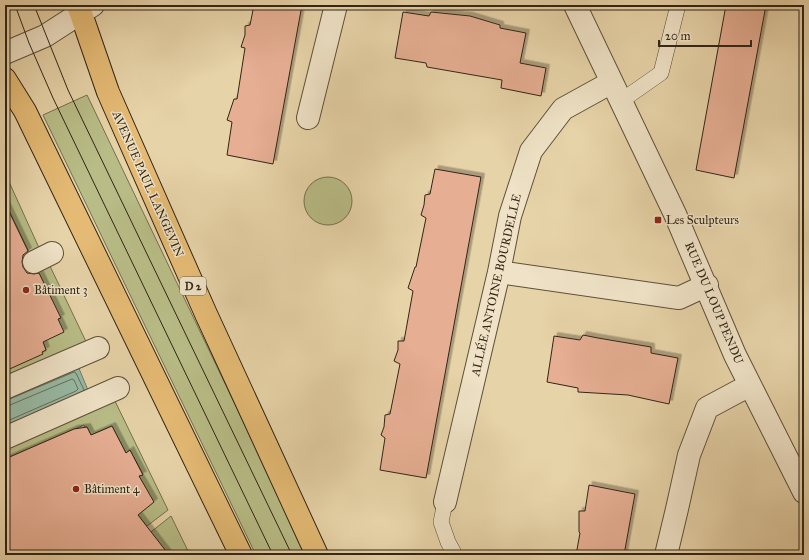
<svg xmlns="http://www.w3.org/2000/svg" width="809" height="560" font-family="'IM FELL Great Primer',serif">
<defs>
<filter id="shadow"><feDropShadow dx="3.5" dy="-3.5" stdDeviation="0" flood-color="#0004"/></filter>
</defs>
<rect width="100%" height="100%" fill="#e7d3a8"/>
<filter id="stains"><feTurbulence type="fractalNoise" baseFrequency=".005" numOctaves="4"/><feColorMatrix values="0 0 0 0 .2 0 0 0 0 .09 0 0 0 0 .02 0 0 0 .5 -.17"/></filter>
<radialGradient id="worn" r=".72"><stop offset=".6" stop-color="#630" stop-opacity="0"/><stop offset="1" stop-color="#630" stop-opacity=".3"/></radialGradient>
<path fill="#b8bc86" stroke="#74704e" d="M 87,95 L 307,555 L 256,555 L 43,115 Z
M 5,173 L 40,250 L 30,254 L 5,202 Z
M304 201a24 24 0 1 1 48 0a24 24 0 1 1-48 0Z
M 49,264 L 90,350 L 5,385 L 5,371 L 46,350 L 43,342 L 58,319 L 60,318 L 37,269 Z
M 113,397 L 168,510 L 147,526 L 138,515 L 139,476 L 143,474 L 130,450 L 126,453 L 112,426 L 91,435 L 87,427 L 85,427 L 84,425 L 5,459 L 5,444 Z
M 171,516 L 190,555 L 169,555 L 151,532 Z"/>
<path fill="#98b9a3" stroke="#6f7e6b" d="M 78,366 L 90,395 L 5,432 L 5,397 Z"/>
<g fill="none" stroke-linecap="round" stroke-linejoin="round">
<path stroke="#646f5c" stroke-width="1" d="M 5,401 L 74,372 L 76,373 L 84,390
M 5,406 L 10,405 L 72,379 L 74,380 L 78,389 L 76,391 L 5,422"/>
</g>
<path fill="#e6ae93" stroke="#312516" filter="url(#shadow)" d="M 254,5 L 302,5 L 273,164 L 227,155 L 232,122 L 227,120 L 234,99 L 237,99 L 245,48 L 241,47 L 245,35 L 245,26 L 250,25 Z
M 726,5 L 766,5 L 734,178 L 696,170 Z
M 403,12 L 429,16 L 431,12 L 470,16 L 500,25 L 500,28 L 526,33 L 520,63 L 546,68 L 541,96 L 501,88 L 502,80 L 427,67 L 426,63 L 395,58 Z
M 435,169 L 481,177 L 426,478 L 380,470 L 385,438 L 381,435 L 384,427 L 385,415 L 390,414 L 400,364 L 394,361 L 398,350 L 398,341 L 404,341 L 413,291 L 408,288 L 415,267 L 416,267 L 426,218 L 421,215 L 424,205 L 425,195 L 430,194 Z
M 5,203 L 28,251 L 23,255 L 22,262 L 23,267 L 27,273 L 34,274 L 39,273 L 61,318 L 58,319 L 64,332 L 43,342 L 46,350 L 42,352 L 43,354 L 5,371 Z
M 583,335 L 598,338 L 651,347 L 651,353 L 678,358 L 669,404 L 628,395 L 578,392 L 578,388 L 547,382 L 554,336 L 580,340 Z
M 112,426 L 126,453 L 130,450 L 143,475 L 139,476 L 154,502 L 138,515 L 169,555 L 5,555 L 5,459 L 74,429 L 87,427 L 91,435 Z
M 589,485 L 635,494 L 624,555 L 576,555 L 580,533 L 579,532 L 579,511 L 585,511 Z"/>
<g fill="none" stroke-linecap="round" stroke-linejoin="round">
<g stroke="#5e503a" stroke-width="16">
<path id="lane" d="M 621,101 L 661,73 L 678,5
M 445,502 L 441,522 L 448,542 L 455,555"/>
</g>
<g stroke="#5e503a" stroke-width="24">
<path id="street" d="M 575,5 L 675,214 L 735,355 L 804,492
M 5,53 L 45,36 L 93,5
M 308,118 L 336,5
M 34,262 L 52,253
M 499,272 L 679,298 L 707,285
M 5,388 L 98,348
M 5,438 L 118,388
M 445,502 L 499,272 L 510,216 L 531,151 L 563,109 L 612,82
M 666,555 L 677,509 L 689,455 L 707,408 L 750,385"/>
</g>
<g stroke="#312516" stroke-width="24">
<path id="primary" d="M 78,5 L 108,92 L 206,314 L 317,555
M 5,79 L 25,111 L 241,555"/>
</g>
<use href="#lane" stroke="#efe2c6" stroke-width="15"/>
<use href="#street" stroke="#efe2c6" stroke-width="22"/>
<use href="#primary" stroke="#e4ba74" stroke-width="22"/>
<path stroke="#312516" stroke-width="1" d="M 15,5 L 29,43 L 53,98 L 273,555
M 34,5 L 68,90 L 292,555"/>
</g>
<g fill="#8f2418" stroke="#efe2c6" stroke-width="1.5">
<rect x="654" y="216" width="8" height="8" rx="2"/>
<circle cx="26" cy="290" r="4"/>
<circle cx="76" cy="489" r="4"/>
</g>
<g text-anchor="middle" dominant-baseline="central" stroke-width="3" stroke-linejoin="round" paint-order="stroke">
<rect fill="#efe2c6" stroke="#6a5e4b" stroke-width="1" x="180" y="277" width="26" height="18" rx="3"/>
<g font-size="11" font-weight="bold" fill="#312516">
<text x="193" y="286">D 2</text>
</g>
<g font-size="12" fill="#312516" stroke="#efe2c6">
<text transform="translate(148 184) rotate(66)">AVENUE PAUL LANGEVIN</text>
<text transform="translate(496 285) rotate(-77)">ALLÉE ANTOINE BOURDELLE</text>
<text transform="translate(714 303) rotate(67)">RUE DU LOUP PENDU</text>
</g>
<g font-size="12" fill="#312516" stroke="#efe2c6" text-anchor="start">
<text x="666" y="220">Les Sculpteurs</text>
<text x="34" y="290">Bâtiment 3</text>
<text x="84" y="489">Bâtiment 4</text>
</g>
</g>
<rect width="809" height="560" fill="none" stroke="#e7d3a8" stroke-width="20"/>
<rect x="6" y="6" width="797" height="548" fill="none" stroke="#312516" stroke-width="2"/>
<rect x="10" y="10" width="789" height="540" fill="none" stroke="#312516"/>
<path d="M659 40v6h92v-6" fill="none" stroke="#312516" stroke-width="2"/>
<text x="665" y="40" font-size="12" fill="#312516" stroke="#efe2c6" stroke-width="3" paint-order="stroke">20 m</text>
<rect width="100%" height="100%" filter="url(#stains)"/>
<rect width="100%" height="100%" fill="url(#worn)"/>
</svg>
